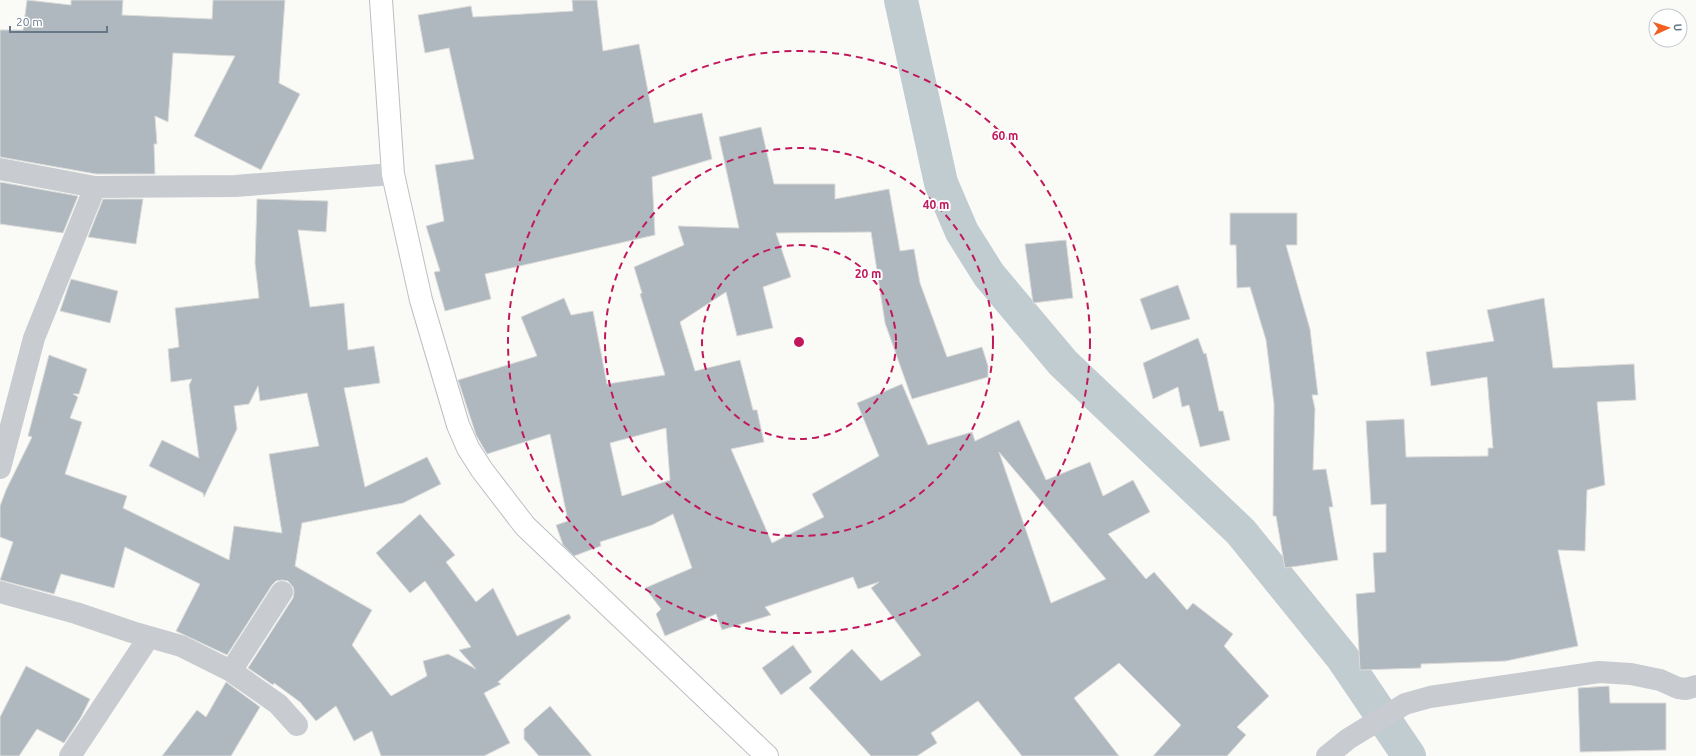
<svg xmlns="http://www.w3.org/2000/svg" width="1696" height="756" font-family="Ubuntu,sans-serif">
<rect width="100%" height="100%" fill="#fafaf7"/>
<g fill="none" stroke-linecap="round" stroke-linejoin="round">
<path stroke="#c1ccd1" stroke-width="34" d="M 901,0 L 941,183 L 962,232 L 989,275 L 1063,363 L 1241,532 L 1342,657 L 1409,756"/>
</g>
<path fill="#b0b8bf" stroke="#dcdcda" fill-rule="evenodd" d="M 27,0 L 71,5 L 71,0 L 123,0 L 122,15 L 212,19 L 213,0 L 285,0 L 279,83 L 300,94 L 261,170 L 194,136 L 235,56 L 173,53 L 168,122 L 155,116 L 157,144 L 154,144 L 155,174 L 96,174 L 0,157 L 0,30 L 23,30 Z
M 572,0 L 597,0 L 603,51 L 639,44 L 654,123 L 702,113 L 712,159 L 652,177 L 655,235 L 485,274 L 491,299 L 445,311 L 434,272 L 440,271 L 426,226 L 444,221 L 435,165 L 474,159 L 449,48 L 425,53 L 418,15 L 471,6 L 473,17 L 573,11 Z
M 761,127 L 774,184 L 835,184 L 835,199 L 889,189 L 900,251 L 914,249 L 920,283 L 947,357 L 982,347 L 988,366 L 988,377 L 912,399 L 885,323 L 871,232 L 776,233 L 791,277 L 763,287 L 773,328 L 737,336 L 726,292 L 680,322 L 695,371 L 740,360 L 753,410 L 757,410 L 764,442 L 731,449 L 772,543 L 824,517 L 812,494 L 879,456 L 857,403 L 902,384 L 928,445 L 972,432 L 975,441 L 1019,420 L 1046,480 L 1090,462 L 1103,496 L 1133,480 L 1150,512 L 1108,534 L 1146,579 L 1154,572 L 1187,610 L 1193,603 L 1233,634 L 1224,646 L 1269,696 L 1237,727 L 1246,735 L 1227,756 L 1153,756 L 1181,725 L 1119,663 L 1074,698 L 1119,756 L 1022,756 L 978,701 L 931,733 L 937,743 L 917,756 L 871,756 L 809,688 L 852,649 L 881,681 L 921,655 L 871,588 L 879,582 L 858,589 L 853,577 L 765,607 L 771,615 L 722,630 L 716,614 L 665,636 L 656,614 L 661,609 L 645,588 L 692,568 L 673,514 L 652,525 L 600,542 L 601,546 L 574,556 L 563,545 L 556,525 L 568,521 L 550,434 L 487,454 L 476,435 L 458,380 L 537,356 L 521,317 L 564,298 L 571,315 L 593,311 L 607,384 L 665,375 L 640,294 L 642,293 L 634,267 L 684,245 L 678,226 L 739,228 L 719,137 ZM 666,428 L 670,480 L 622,496 L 610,443 ZM 999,452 L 1028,486 L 1106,579 L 1051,603 Z
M 0,182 L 78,196 L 63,233 L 0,224 Z
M 103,199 L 143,199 L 136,244 L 88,237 Z
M 257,199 L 328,201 L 326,232 L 298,230 L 310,307 L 344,303 L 348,350 L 374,346 L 380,383 L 344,388 L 365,487 L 427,457 L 441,484 L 403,503 L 302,523 L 295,566 L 372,610 L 352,645 L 391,696 L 427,676 L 423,661 L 448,654 L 476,669 L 459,650 L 471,647 L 425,581 L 410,593 L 376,553 L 420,514 L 455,555 L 446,562 L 476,602 L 493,588 L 517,636 L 569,614 L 571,618 L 498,682 L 501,684 L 484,693 L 510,743 L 484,756 L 381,756 L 372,731 L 354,741 L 336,706 L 316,721 L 300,702 L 274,683 L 273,685 L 248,668 L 293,598 L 294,592 L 293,587 L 288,581 L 282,580 L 276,581 L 272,585 L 227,655 L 176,631 L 200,584 L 125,547 L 114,588 L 61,574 L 54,594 L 0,580 L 13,542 L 0,537 L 0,506 L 6,490 L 32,437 L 28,436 L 49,355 L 87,369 L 79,394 L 73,394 L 78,397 L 70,418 L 82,422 L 65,474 L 127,496 L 123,508 L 229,560 L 234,526 L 282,533 L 269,454 L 319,446 L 307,393 L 260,401 L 258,386 L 249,404 L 234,406 L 237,429 L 204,497 L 203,493 L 149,466 L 162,440 L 199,458 L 189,385 L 192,379 L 171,382 L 168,349 L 179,347 L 175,308 L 259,298 L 255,263 Z
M 1230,213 L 1297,213 L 1297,245 L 1286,245 L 1310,329 L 1318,395 L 1312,395 L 1315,409 L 1313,470 L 1326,469 L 1333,507 L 1329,507 L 1338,560 L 1285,568 L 1276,516 L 1273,516 L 1274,404 L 1266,340 L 1250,287 L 1237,288 L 1236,245 L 1230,245 Z
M 1066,240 L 1073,298 L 1033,303 L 1025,244 Z
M 71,279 L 118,291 L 110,323 L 60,311 Z
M 1178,285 L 1190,319 L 1151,330 L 1140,299 Z
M 1544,298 L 1553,368 L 1634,364 L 1636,400 L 1597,402 L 1605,485 L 1587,490 L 1585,551 L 1558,550 L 1578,646 L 1506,661 L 1421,664 L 1421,668 L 1360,670 L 1356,594 L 1375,592 L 1373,553 L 1386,552 L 1386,504 L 1371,505 L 1366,421 L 1404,419 L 1406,457 L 1488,456 L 1488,448 L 1493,448 L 1487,377 L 1431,386 L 1426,352 L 1494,341 L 1487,310 Z
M 1198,338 L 1204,354 L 1206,353 L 1219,411 L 1223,411 L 1230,440 L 1200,447 L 1189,405 L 1182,407 L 1178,387 L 1153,399 L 1143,363 Z
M 793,645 L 812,672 L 781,695 L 762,668 Z
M 26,666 L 90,699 L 81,717 L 64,743 L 37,729 L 19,756 L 0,756 L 0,717 Z
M 226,682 L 260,707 L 231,756 L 162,756 L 197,710 L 206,717 Z
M 1609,686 L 1610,703 L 1666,703 L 1666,750 L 1580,752 L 1578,688 Z
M 550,706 L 592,756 L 539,756 L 524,739 L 524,729 Z"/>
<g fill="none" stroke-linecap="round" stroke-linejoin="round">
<g stroke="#bbbfc3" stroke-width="24">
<path id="major" d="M 381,0 L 393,174 L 421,300 L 458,425 L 468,448 L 482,470 L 525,526 L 767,756"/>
</g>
<path stroke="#c8cbd0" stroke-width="22" d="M 0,169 L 95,187 L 235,186 L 393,174
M 0,468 L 34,338 L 95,187
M 0,592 L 76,613 L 132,632 L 181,646 L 231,671 L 282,592
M 231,671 L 278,704 L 297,725
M 70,756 L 149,637
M 1327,756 L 1348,739 L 1405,704 L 1430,697 L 1599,672 L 1631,674 L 1660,680 L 1678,688 L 1686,689 L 1696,686"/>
<use href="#major" stroke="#fff" stroke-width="22"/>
</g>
<g fill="none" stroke="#c2185b" stroke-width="2" stroke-dasharray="7 5">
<circle cx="799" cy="342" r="97"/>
<circle cx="799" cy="342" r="194"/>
<circle cx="799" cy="342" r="291"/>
</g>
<circle cx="799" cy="342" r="6" fill="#c2185b" stroke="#fff" stroke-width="2"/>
<g font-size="12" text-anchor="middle" font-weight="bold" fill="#c2185b" stroke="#fff" stroke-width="4" stroke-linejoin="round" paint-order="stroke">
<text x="1005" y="140">60 m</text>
<text x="936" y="209">40 m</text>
<text x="868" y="278">20 m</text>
</g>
<g transform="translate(1668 28) rotate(87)"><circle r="19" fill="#ffffff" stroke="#c2c9d1"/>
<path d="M0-3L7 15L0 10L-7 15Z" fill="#f15f21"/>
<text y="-6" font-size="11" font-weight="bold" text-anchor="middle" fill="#67788b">U</text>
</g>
<path d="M10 26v6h97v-6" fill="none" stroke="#67788b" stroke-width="2"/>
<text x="16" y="26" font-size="12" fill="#67788b" stroke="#ffffff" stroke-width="3" paint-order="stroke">20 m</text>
</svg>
